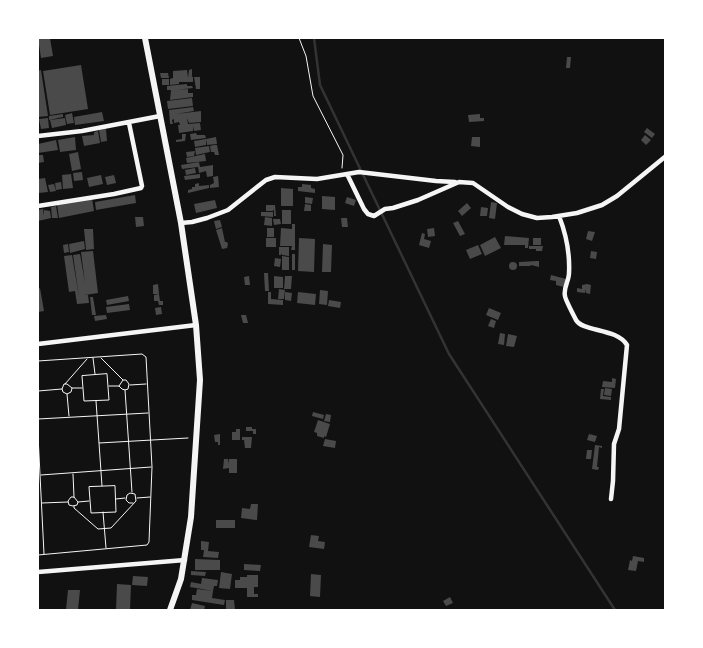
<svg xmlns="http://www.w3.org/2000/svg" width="703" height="648" font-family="Lato,sans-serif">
<rect width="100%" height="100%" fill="#111"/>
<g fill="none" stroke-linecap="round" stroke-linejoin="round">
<path stroke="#333" stroke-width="2.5" d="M 314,38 L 320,85 L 449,354 L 615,610"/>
</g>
<path fill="#4a4a4a" d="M 38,38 L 50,38 L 53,56 L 41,58 Z
M 567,57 L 571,57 L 570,68 L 566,68 Z
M 81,65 L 88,109 L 50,115 L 43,71 Z
M 192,69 L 192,76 L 191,76 L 193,77 L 193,82 L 179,82 L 179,84 L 170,85 L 170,79 L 173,78 L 173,71 L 187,70 L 188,78 L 189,70 Z
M 41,70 L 48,116 L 38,117 L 38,71 Z
M 160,73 L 168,73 L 169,78 L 161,78 Z
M 194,77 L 200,77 L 200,89 L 196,89 Z
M 162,79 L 169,79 L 169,85 L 162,85 Z
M 187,84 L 187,86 L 192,86 L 193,88 L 176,90 L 188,89 L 188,93 L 193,93 L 193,97 L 170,100 L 171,90 L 167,90 L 167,86 Z
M 192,98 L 193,106 L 168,109 L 167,101 Z
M 193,107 L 194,111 L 176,114 L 201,111 L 201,122 L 189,123 L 187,118 L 188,124 L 200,123 L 201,130 L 194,131 L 194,126 L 193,131 L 179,133 L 178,125 L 180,125 L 179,122 L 174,123 L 174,119 L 172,120 L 173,124 L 170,124 L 169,110 Z
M 102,112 L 104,121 L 75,125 L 74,117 Z
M 72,113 L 74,123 L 67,124 L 65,115 Z
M 63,114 L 63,117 L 49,120 L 49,116 Z
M 480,114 L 480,118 L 484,118 L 484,121 L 469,122 L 468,115 Z
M 48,118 L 49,128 L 41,129 L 39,119 Z
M 65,118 L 66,125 L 52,128 L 50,120 Z
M 647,128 L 655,134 L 652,138 L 644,132 Z
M 106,129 L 107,141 L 101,142 L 99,130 Z
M 98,131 L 100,143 L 84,146 L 82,136 L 94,135 L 94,132 Z
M 196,133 L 197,135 L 205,135 L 206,138 L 191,140 L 190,134 Z
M 182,134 L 186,134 L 185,141 L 176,142 L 176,140 L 182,139 Z
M 645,135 L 651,140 L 646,145 L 641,140 Z
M 75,137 L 76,150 L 60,152 L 58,140 Z
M 216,137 L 217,144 L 207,145 L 206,139 Z
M 472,137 L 480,137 L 480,147 L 471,146 Z
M 206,139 L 206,145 L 195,147 L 194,141 Z
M 56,140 L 58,150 L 38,153 L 38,144 Z
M 214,145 L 217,145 L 219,155 L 215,155 L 214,152 L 211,152 L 210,146 Z
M 209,146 L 210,152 L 196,155 L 195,148 Z
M 195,151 L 194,156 L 187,157 L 186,152 Z
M 78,152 L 81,169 L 72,171 L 69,154 Z
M 205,154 L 206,161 L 187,163 L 186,158 Z
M 38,155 L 43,155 L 44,162 L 38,163 Z
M 199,162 L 200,167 L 213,165 L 213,176 L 207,177 L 206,171 L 199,173 L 198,167 L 182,169 L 181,165 Z
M 195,168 L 196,173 L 186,175 L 185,170 Z
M 82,172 L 83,180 L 74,181 L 73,173 Z
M 71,174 L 73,188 L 63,189 L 62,175 Z
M 200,174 L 200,178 L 185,180 L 184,176 Z
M 101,175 L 103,184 L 89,187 L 87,178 Z
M 114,175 L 116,183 L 107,185 L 105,177 Z
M 218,176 L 219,187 L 210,188 L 210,185 L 214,183 L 213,177 Z
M 45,178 L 48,192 L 39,193 L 38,179 Z
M 61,182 L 62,189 L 56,190 L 55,183 Z
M 199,183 L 199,186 L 209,185 L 209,188 L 188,193 L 188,190 L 192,189 L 192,187 L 195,187 L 195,184 Z
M 54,184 L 56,191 L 50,192 L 48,185 Z
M 302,184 L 311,185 L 311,188 L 315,189 L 315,193 L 298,191 L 298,187 L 302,187 Z
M 281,188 L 293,189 L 293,206 L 281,206 Z
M 135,195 L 136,203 L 96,210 L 95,202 Z
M 322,196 L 335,197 L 335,210 L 322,209 Z
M 305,197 L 313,198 L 312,204 L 305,203 Z
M 347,197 L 356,200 L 354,206 L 345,203 Z
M 92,198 L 94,211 L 59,218 L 57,204 Z
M 215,200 L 217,208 L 196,213 L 194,204 Z
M 491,202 L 497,203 L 495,219 L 489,218 Z
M 467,203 L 471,208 L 462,216 L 458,211 Z
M 305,204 L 311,205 L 311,211 L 304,211 Z
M 266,205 L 275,205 L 276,216 L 274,216 L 274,209 L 273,211 L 266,211 Z
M 56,206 L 58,218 L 52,218 L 51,207 Z
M 481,207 L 488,208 L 487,216 L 480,216 Z
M 43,209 L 44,216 L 44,210 L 50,211 L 51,218 L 38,221 L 38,210 Z
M 282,210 L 291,210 L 291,224 L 282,224 Z
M 261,212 L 273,212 L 273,217 L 261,216 Z
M 135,217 L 143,217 L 144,226 L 136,227 Z
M 265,217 L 272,218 L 272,226 L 264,225 Z
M 341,218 L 347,218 L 348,227 L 342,227 Z
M 273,219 L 280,219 L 281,224 L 274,225 Z
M 220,220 L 222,227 L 216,229 L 214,221 Z
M 458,221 L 465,234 L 460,236 L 453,223 Z
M 292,224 L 295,224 L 295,250 L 291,250 L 292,246 L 280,246 L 281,228 L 292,229 Z
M 222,228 L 225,242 L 227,242 L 228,244 L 227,248 L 222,249 L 216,230 Z
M 267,228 L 274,228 L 274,237 L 267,237 Z
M 434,228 L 435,236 L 428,237 L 427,229 Z
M 84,229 L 93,229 L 94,249 L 86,250 Z
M 588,231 L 595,232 L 592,241 L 586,239 Z
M 422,233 L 425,234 L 424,239 L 431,241 L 429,248 L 419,245 Z
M 505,236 L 529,238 L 528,248 L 525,248 L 525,245 L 504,245 Z
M 495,237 L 501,248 L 485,256 L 480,245 Z
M 266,238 L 276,238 L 276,247 L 266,247 Z
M 299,238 L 315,239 L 314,272 L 298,271 Z
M 533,238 L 541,238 L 541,245 L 533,245 Z
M 84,241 L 85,249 L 70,253 L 69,244 Z
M 68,244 L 69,252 L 64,253 L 63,245 Z
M 323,244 L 332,245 L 331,272 L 322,272 Z
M 478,245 L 482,254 L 470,259 L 466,250 Z
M 529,246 L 543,246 L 542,251 L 536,251 L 536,249 L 529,249 Z
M 279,247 L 289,247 L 289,256 L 282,255 L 282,253 L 281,255 L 279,255 Z
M 93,251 L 98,293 L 85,295 L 88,295 L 89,303 L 77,304 L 75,291 L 69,292 L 64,256 L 72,255 L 79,297 L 73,255 L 80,254 L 85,283 L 81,252 Z
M 591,251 L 597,252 L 596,259 L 590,258 Z
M 292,254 L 295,254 L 295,270 L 292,270 Z
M 282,256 L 289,257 L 289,270 L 282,270 Z
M 275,258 L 281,259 L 280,267 L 274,266 Z
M 537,261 L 539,261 L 539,267 L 531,265 L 530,266 L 519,266 L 519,262 Z
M509 266a4 4 0 1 1 8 0a4 4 0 1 1-8 0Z
M 264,273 L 268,273 L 269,291 L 265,291 Z
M 551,275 L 566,279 L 564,287 L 556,285 L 556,281 L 550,280 Z
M 249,276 L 250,285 L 245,285 L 244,277 Z
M 274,276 L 283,277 L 283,288 L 274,288 Z
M 285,276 L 292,276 L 291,289 L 284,289 Z
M 158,284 L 159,294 L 153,294 L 153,285 Z
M 587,284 L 591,285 L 590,294 L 586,293 L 586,289 L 585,293 L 577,292 L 577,288 L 582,289 L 582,285 Z
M 40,288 L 44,311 L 38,312 L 38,289 Z
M 279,289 L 285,290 L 284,299 L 278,299 Z
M 320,290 L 328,291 L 327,305 L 319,304 Z
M 268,292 L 271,292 L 271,299 L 283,300 L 283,305 L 268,304 Z
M 285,292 L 292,293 L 291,301 L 285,300 Z
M 298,292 L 316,294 L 315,305 L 297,303 Z
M 159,294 L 160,301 L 163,301 L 163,305 L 159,305 L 158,301 L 154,301 L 154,295 Z
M 128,296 L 129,301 L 107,305 L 106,300 Z
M 90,297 L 93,297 L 96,315 L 92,315 Z
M 329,300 L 341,302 L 340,308 L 328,306 Z
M 129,304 L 130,310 L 107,313 L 106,307 Z
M 161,307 L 162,314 L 156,315 L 155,308 Z
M 489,308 L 501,313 L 498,320 L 486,315 Z
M 106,315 L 107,319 L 95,321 L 94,316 Z
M 241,315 L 246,315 L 248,323 L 243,323 Z
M 491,319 L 496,321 L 494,328 L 488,326 Z
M 500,333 L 505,334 L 504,345 L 498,344 Z
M 508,334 L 517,336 L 514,347 L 506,346 Z
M 612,378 L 616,379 L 615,388 L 602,387 L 603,381 L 612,382 Z
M 605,388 L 612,389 L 611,396 L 604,395 Z
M 601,389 L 604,389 L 603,396 L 611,397 L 611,400 L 600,399 Z
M 313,412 L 324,415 L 323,419 L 312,416 Z
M 326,414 L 331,415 L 330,422 L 324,421 Z
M 318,420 L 330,424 L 326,437 L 324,436 L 324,438 L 317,436 L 317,433 L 314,432 Z
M 246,427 L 252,427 L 252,429 L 256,429 L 256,434 L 253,434 L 253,431 L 246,431 Z
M 236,429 L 240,429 L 240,440 L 232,440 L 232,432 L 236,432 Z
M 220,434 L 220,445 L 218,445 L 218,442 L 215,442 L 214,435 Z
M 589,434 L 597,436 L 595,442 L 587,440 Z
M 242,437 L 252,437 L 251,448 L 245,448 L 244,440 L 242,440 Z
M 325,439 L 336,441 L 335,448 L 323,446 Z
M 595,445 L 602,446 L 602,448 L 599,447 L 597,467 L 599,467 L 598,470 L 592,469 Z
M 587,450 L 592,450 L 591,459 L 586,459 Z
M 224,459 L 228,459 L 228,464 L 229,459 L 237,459 L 237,473 L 229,473 L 229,468 L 223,469 Z
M 251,504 L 258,504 L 257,520 L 241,518 L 242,508 L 250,509 Z
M 216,520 L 235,520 L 235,528 L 216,528 Z
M 311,535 L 319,536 L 318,541 L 325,542 L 324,549 L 309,547 Z
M 201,541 L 209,542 L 208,551 L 219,552 L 218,558 L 203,557 L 204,550 L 201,550 Z
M 633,556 L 644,558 L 644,562 L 638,561 L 636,571 L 628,570 L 630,560 L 632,561 Z
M 195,559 L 220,560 L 220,570 L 195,570 Z
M 244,564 L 261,565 L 260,571 L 244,570 Z
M 191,571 L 206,572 L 205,576 L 191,575 Z
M 221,572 L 232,574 L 230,589 L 219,588 Z
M 311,574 L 321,575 L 320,597 L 310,596 Z
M 247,575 L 258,575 L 258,587 L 254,587 L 254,594 L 258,594 L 258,597 L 247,597 L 247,588 L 235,588 L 235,580 L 240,580 L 240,577 L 247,577 Z
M 133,576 L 148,577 L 147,586 L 132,585 Z
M 202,578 L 218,580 L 217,586 L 214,586 L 213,591 L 190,587 L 191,582 L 201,584 Z
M 117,584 L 131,585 L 130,610 L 116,610 Z
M 197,589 L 213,591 L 212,598 L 225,600 L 224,605 L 192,600 L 192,595 L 196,595 Z
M 68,590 L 80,590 L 78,610 L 66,610 Z
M 450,597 L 453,603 L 446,606 L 443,601 Z
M 226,600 L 234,600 L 235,610 L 226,610 Z
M 192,603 L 205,606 L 204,610 L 190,610 Z"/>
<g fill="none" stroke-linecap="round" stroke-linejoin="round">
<path stroke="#f5f5f5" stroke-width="1" d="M 299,38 L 306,56 L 313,96 L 343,155 L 342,168
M 93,358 L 95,374
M 101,358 L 123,380
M 38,361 L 142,354 L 146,357 L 152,467 L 149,542 L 147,545 L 38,555
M 107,374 L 109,400 L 84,401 L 82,376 Z
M 65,384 L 87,359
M 130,385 L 146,384
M 109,386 L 119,386 L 122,389 L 125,390 L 128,389 L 129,384 L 126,380 L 123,380 L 119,386
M 72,388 L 67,384 L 64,384 L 62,389 L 63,392 L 67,394 L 71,392 L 72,388 L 82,388
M 125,390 L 132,492
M 38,391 L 62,389
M 67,394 L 69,416
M 96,401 L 99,443 L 188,438
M 38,419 L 148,413
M 38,435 L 44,554
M 99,443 L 102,486
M 73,474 L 74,497
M 41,475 L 151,467
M 115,486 L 116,512 L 91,513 L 89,487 Z
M 137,498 L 150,497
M 116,499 L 125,498
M 78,502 L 74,497 L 71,497 L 68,501 L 69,505 L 73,506 L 77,505 L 78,502 L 89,501
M 42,503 L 68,502
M 74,506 L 74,508 L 98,529 L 111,528 L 136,501 L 135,494 L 130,493 L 127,495 L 126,500 L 129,503 L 133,503
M 103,512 L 106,548"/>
<path stroke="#f5f5f5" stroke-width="4.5" d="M 38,136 L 82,131 L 160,116
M 347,174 L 359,172 L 436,181 L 455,182
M 38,206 L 114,194 L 141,188 L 142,186 L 129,123
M 559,216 C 566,234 570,254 569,273 C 569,281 563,288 565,296 C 565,299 574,316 576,320 C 583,332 617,328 627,345 L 619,429 L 614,444 L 613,481 L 611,499
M 181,223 L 192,222 L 207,218 L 228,210 L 266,180 L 275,177 L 317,179 L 347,174 L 364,209 L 368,214 L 374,216 L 385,209 L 393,208 L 418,200 L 459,182 L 473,183 L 508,207 L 522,214 L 537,218 L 552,217 L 577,213 L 602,205 L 617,196 L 666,156
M 38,344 L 196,325
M 38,572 L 185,560"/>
<path stroke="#f5f5f5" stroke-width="6" d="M 145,38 L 181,223 L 196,325 L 200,380 L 191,517 L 181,579 L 170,610"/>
</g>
<rect width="703" height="648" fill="none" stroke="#ffffff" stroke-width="78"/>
</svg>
